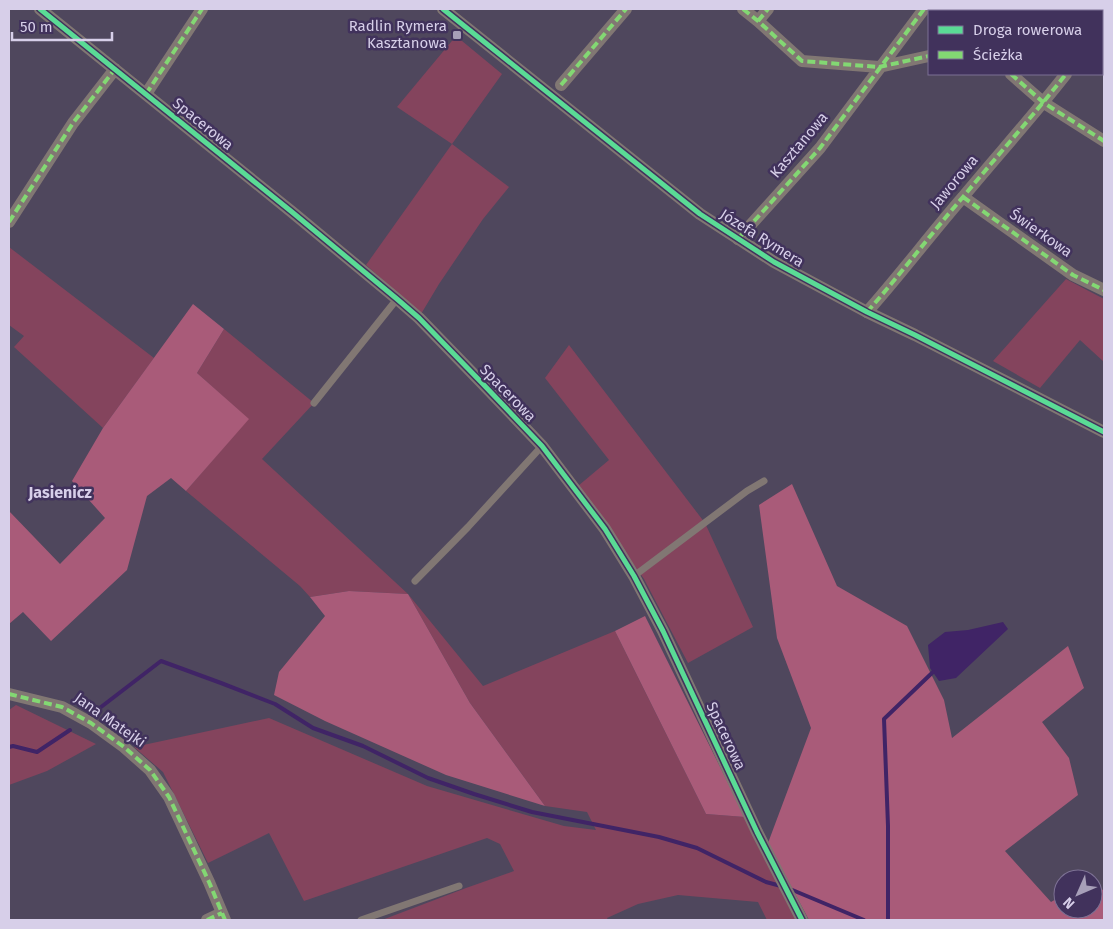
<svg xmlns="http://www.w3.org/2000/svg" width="1113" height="929" font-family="'Fira Sans',sans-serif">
<rect width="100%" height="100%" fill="#4f475d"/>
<path fill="#84445d" d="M 456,36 L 502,74 L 452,144 L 509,187 L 483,219 L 439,284 L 421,314 L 366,265 L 452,144 L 397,107 Z
M 9,247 L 154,358 L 103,428 L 14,347 L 24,336 L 9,325 Z
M 1066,279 L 1104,299 L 1104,362 L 1080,340 L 1040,388 L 993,361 Z
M 224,329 L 314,403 L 262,459 L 408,594 L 483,686 L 615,631 L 706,814 L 745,817 L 797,920 L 767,920 L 758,902 L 678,895 L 638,904 L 607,918 L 608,920 L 382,920 L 466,888 L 514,871 L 500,844 L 487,838 L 304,901 L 269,833 L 208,863 L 163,772 L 134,747 L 269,718 L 427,786 L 564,826 L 596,830 L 587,812 L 545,806 L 470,703 L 408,594 L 349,591 L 310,597 L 300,586 L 186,491 L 248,419 L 197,373 Z
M 569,345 L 705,523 L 753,627 L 688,663 L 644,579 L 578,486 L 609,460 L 545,378 Z
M 16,705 L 96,744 L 47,771 L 9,785 L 9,710 Z"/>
<path fill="#a95b79" d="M 193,304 L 224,329 L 197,373 L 249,419 L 186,491 L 171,478 L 147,496 L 127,570 L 51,641 L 23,612 L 9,624 L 9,511 L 60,564 L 105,518 L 72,481 L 103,428 Z
M 792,484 L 837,586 L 907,626 L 944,700 L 952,738 L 1068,646 L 1084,688 L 1042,722 L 1069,758 L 1078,795 L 1005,851 L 1051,902 L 1063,895 L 1063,909 L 1093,909 L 1093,888 L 1104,890 L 1104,920 L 809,920 L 768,843 L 811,728 L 777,638 L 759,505 Z
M 349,591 L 408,594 L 470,703 L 545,806 L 446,775 L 325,721 L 274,695 L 279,672 L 325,616 L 310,597 Z
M 645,616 L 745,817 L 706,814 L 615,631 Z"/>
<path fill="#402466" d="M 1003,622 L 1008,629 L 956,678 L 939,681 L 930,668 L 928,645 L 945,632 L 968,630 Z"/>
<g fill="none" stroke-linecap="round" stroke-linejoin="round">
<path stroke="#402466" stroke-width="4" d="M 88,717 L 161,661 L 221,683 L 275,704 L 313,728 L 363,746 L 428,778 L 474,794 L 532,812 L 659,837 L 697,848 L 766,882 L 781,886
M 9,747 L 13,746 L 37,752 L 70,730
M 790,889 L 864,920
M 888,920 L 888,826 L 884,719 L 933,672"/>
<path stroke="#817773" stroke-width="7" d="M 314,403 L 397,299
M 634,576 L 747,491 L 764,481
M 415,581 L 468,527 L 542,446
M 361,920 L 459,886"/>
<path stroke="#817773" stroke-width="12" d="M 40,9 L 292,212 L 397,299 L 419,318 L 482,383 L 542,446 L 605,529 L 634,576 L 663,631 L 757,832 L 802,920
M 743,9 L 758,21 L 802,61 L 879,67 L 929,56
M 758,21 L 768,9
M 1102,28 L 1104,25
M 1011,74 L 1044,103 L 1104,141
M 561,85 L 626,9
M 146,94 L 202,9
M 963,197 L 1073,275 L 1104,290
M 9,222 L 73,123 L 115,69
M 738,239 L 820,148 L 924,9
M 867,312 C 900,275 930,235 963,197 C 997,156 1033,116 1066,74
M 9,694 L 62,707 L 91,723 L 124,747 L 150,770 L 169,797 L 209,882 L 225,920
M 207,920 L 222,913"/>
<path stroke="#817773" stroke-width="12" d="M 443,9 L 700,214 L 774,262 L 867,312 L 915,335 L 1104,432"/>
<path stroke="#83d873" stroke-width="4" stroke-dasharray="8 4" stroke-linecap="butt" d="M 743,9 L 758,21 L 802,61 L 879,67 L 929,56
M 758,21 L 768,9
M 1102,28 L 1104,25
M 1011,74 L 1044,103 L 1104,141
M 561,85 L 626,9
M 146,94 L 202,9
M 963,197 L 1073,275 L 1104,290
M 9,222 L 73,123 L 115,69
M 738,239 L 820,148 L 924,9
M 867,312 C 900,275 930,235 963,197 C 997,156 1033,116 1066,74
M 9,694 L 62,707 L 91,723 L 124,747 L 150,770 L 169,797 L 209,882 L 225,920
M 207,920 L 222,913"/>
<g stroke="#41325c" stroke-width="8">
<path id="cycleway" d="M 40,9 L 292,212 L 397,299 L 419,318 L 482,383 L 542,446 L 605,529 L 634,576 L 663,631 L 757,832 L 802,920
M 443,9 L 700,214 L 774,262 L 867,312 L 915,335 L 1104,432"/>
</g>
<use href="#cycleway" stroke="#5adb95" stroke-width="5"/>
</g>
<rect fill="#a79fb8" stroke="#41325c" stroke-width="2" x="452" y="30" width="10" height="10" rx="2.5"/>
<g text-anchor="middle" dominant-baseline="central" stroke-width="5" stroke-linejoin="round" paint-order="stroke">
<g font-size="15" fill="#d7cfe9" stroke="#41325c" text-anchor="end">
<text x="447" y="26">Radlin Rymera<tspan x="447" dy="17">Kasztanowa</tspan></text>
</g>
<g font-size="15" fill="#d7cfe9" stroke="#41325c">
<text transform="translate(203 124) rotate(39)">Spacerowa</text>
<text transform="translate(799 145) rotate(-50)">Kasztanowa</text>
<text transform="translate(954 182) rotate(-50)">Jaworowa</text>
<text transform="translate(1041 233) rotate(35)">Świerkowa</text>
<text transform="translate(762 238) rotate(32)">Józefa Rymera</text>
<text transform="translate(508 393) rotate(46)">Spacerowa</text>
<text transform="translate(110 720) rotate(35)">Jana Matejki</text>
<text transform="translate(726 736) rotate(65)">Spacerowa</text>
</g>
<g font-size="16" font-weight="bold" fill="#d7cfe9" stroke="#41325c">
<text x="60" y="492">Jasienicz</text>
</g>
</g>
<rect width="1113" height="929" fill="none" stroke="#d7cfe9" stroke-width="20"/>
<rect x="928" y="10" width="175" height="65" fill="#41325c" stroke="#7d7194"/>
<rect x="938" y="26" width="25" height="8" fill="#5adb95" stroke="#7d7194"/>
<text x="973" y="35" font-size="15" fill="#d7cfe9">Droga rowerowa</text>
<rect x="938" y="51" width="25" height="8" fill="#83d873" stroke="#7d7194"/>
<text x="973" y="60" font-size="15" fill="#d7cfe9">Ścieżka</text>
<g transform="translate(1078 894) rotate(225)"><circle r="24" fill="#41325c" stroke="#7d7194"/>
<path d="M0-4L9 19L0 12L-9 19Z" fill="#a79fb8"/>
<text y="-8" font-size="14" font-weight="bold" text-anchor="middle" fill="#d7cfe9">N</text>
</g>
<path d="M12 32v8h100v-8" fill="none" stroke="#d7cfe9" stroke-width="2.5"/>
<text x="20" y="32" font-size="15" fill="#d7cfe9" stroke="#41325c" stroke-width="4" paint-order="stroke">50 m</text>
</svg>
